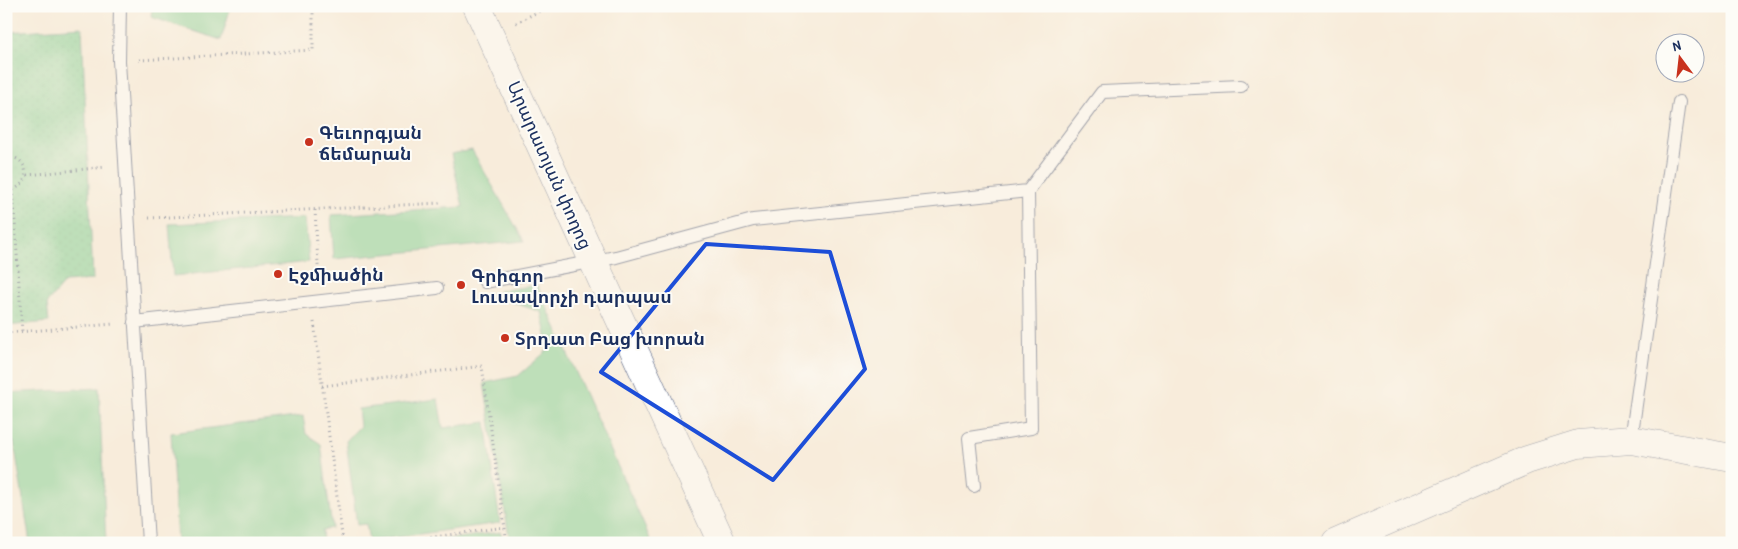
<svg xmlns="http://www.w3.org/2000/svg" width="1738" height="549" font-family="'Patrick Hand','Noto Sans Armenian',sans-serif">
<defs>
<pattern id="park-dots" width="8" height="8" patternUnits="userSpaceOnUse" patternTransform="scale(1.25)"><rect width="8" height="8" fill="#79ce91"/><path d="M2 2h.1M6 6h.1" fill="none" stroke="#68b17f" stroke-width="1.8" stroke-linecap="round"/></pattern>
</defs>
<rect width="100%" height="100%" fill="#fdfcf7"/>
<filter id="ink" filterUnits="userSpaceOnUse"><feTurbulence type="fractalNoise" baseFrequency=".02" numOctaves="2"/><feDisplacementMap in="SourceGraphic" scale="10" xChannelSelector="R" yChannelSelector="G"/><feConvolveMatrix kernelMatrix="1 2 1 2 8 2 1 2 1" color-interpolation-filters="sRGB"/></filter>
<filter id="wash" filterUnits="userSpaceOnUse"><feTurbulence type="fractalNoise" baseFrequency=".0096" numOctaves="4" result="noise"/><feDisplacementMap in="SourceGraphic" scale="20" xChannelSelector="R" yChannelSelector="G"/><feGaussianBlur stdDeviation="1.12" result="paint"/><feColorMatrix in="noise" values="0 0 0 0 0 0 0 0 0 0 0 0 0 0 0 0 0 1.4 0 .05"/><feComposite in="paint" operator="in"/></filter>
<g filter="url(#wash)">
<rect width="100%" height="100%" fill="#f8ecdb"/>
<path fill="#79ce91" stroke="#4a7e78" d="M 152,6 L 231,6 L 221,40 L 151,17 Z
M 472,150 L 524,241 L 334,259 L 331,215 L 463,207 L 451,154 Z
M 305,218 L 309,262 L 173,276 L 169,224 Z
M 537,285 L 652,543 L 510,543 L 484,383 L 518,376 L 549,349 L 541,312 L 500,298 L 498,291 Z
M 99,388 L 106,543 L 30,543 L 14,442 L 6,441 L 6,393 Z
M 438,399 L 443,428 L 486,422 L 500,523 L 369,541 L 366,524 L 357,525 L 346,441 L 360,426 L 358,409 Z
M 303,416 L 306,434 L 321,444 L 332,528 L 322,530 L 323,543 L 177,543 L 171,433 Z
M 501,532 L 502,543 L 421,543 Z"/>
<path fill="url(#park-dots)" stroke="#4a7e78" d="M 82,27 L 93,280 L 65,282 L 47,303 L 49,322 L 6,326 L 6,32 Z"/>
</g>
<g filter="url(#ink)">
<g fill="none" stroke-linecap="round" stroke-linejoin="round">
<g stroke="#3c4b71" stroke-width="14">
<path id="service" d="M 120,6 L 119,61 L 148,543
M 1028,191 L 1102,92 L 1241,86
M 485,282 L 616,257 L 753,220 L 1028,191 L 1031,428 L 969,438 L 974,486
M 134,322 L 437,288
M 1631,440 L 1679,102"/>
</g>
<g stroke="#3c4b71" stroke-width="29">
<path id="tertiary" d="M 1336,543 L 1527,460 L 1578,444 L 1631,440 L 1732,458"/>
</g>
<g stroke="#3c4b71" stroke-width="29">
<path id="secondary" d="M 477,6 L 722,543"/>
</g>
<path stroke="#3c4b71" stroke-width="3" stroke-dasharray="1 4" stroke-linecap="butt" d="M 516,23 L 549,6
M 139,60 L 313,50 L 313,6
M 6,122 L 9,156
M 6,157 C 32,155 32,191 6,190
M 27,175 L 106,167
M 13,190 L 22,332
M 315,210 L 319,282
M 149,218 L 441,203
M 314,322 L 343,543
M 6,333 L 114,324
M 322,386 L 482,366 L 507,543
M 391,543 L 505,527"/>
<use href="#service" stroke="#fff" stroke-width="12"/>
<use href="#tertiary" stroke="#fff" stroke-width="28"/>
<use href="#secondary" stroke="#fff" stroke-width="28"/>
</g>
</g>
<path d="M0 0H1738V549H0ZM 706,244 L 830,252 L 865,369 L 773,480 L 601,372 Z" fill="#f8ecdb" fill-opacity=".55" fill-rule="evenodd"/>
<path fill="none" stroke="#1d4ed8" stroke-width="4" stroke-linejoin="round" d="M 706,244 L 830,252 L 865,369 L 773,480 L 601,372 Z"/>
<g fill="#c8321e" stroke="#fdfcf7" stroke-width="2">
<circle cx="309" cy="142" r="5"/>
<circle cx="278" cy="274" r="5"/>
<circle cx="461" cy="285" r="5"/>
<circle cx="505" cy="338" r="5"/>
</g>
<g text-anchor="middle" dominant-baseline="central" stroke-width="4" stroke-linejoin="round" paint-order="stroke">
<g font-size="18" font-weight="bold" fill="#1b2f5e" stroke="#fdfcf7" text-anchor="start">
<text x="319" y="132">Գեւորգյան<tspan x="319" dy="21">ճեմարան</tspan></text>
<text x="288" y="274">Էջմիածին</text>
<text x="471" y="275">Գրիգոր<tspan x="471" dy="21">Լուսավորչի դարպաս</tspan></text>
<text x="515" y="338">Տրդատ Բաց խորան</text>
</g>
<g font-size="18" fill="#1b2f5e" stroke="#fdfcf7">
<text transform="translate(550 165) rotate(66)">Արարատյան փողոց</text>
</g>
</g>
<rect width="1738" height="549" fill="none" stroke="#fdfcf7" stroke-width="25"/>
<g transform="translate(1680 58) rotate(345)"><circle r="24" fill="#fdfcf7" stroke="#a3aaba"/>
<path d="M0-4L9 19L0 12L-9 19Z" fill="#c8321e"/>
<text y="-8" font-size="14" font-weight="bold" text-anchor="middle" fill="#1b2f5e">N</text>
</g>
</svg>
